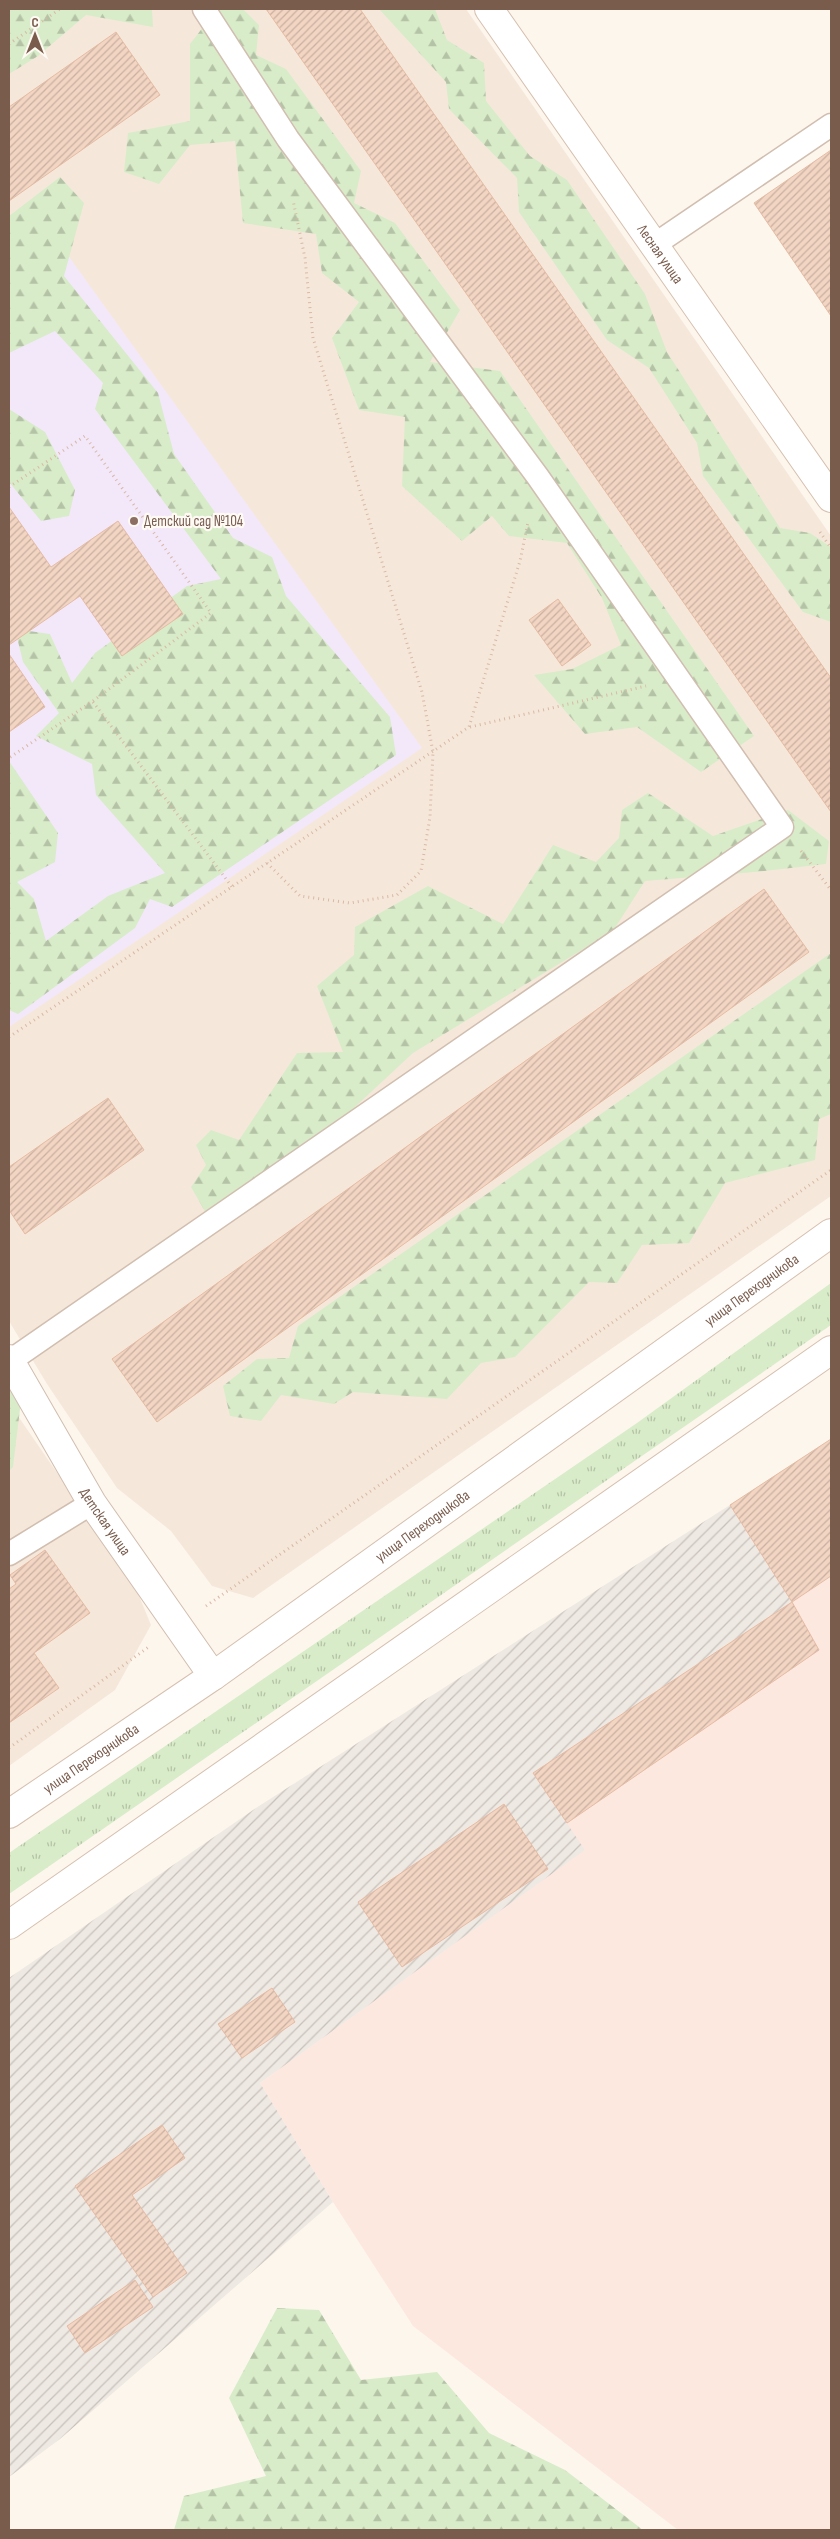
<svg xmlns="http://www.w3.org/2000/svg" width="840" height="2539" font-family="'Sofia Sans Condensed',sans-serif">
<defs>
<pattern id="industrial-furrows" width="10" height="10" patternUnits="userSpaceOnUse" patternTransform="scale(1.25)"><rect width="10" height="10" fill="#efe9e4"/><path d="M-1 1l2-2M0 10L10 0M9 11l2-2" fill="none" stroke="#c7c0bb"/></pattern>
<pattern id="grass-tufts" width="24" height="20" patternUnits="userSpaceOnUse" patternTransform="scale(1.25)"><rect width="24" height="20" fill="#d8ecc9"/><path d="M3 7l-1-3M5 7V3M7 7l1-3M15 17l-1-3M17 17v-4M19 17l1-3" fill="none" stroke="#b4c2a5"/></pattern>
<pattern id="forest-firs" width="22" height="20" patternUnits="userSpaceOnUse" patternTransform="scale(1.25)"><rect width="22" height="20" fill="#d8ecc9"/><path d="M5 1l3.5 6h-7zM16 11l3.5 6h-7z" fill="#b4c2a5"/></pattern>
<pattern id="building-hatch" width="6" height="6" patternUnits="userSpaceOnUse" patternTransform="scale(1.25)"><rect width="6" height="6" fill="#f3d5c3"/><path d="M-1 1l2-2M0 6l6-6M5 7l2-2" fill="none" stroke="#cab0a1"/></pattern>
</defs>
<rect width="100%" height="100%" fill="#fdf6ec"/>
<path fill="#f5e8da" d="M 31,9 L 466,9 L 831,536 L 831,1196 L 253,1598 L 212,1586 L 171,1531 L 117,1488 L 47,1384 L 9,1321 L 9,24 Z
M 9,1403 L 135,1586 L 151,1625 L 115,1690 L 9,1766 Z"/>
<path fill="#fde8e0" d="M 831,1576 L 831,2530 L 678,2530 L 413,2326 L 333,2202 L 260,2083 L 584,1850 L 533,1773 Z"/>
<path fill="url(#industrial-furrows)" d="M 730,1505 L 792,1602 L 533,1773 L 585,1850 L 260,2083 L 333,2202 L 60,2439 L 9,2477 L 9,1978 L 259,1806 Z"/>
<path fill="#f3e8fa" d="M 67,254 L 422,748 L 9,1027 L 9,295 Z"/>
<path fill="url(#grass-tufts)" d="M 831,1283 L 831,1325 L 9,1894 L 9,1853 L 637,1423 Z"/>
<path fill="url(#forest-firs)" d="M 9,9 L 152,9 L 153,27 L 86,15 L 38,56 L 9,74 Z
M 217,9 L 243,9 L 259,25 L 256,55 L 286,69 L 361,171 L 354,203 L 395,223 L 460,310 L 430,362 L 500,371 L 754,736 L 701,772 L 637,727 L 585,734 L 534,675 L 572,669 L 621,645 L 602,598 L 567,543 L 509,536 L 492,516 L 462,541 L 402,486 L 405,417 L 359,410 L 332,338 L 359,302 L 322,273 L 316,234 L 243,223 L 235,141 L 190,145 L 159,184 L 124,172 L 128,133 L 190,121 L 190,44 Z
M 379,9 L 435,9 L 447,40 L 484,63 L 486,101 L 530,156 L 567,180 L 645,294 L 667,352 L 780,528 L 810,533 L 831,547 L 831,626 L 831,622 L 803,612 L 703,476 L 697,443 L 649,368 L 607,340 L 519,212 L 517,178 L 449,109 L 446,82 Z
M 60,177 L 84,203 L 64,276 L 158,393 L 174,454 L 233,538 L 272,557 L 286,596 L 390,717 L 396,755 L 172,907 L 150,899 L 135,928 L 18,1014 L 9,1010 L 9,761 L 58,833 L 55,862 L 17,882 L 34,899 L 46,941 L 108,896 L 165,873 L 96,795 L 92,764 L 36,736 L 59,713 L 23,662 L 15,629 L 50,634 L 72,683 L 95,653 L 187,586 L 221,579 L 95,409 L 103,383 L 55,331 L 9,353 L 9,216 Z
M 9,409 L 45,432 L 75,490 L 69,516 L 41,521 L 9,482 Z
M 648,793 L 713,836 L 788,810 L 829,841 L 826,864 L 755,872 L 645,881 L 613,931 L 413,1053 L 328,1132 L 207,1215 L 191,1187 L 206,1165 L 196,1145 L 211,1130 L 239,1140 L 297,1053 L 343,1052 L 317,986 L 354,955 L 355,927 L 428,886 L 503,924 L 553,845 L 596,862 L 619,838 L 622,810 Z
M 831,953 L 831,1114 L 819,1119 L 815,1160 L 725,1183 L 689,1243 L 642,1245 L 617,1283 L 589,1282 L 515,1357 L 481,1363 L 447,1399 L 353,1392 L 334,1404 L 281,1395 L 261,1421 L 230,1416 L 223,1386 L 257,1359 L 289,1358 L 298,1326 Z
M 9,1383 L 21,1401 L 13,1467 L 9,1471 Z
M 277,2308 L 319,2310 L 361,2380 L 437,2372 L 489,2433 L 565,2470 L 643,2530 L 174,2530 L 184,2496 L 266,2476 L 229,2398 Z"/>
<path fill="url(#building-hatch)" stroke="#e6bba3" d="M 266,9 L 360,9 L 831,678 L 831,812 Z
M 116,32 L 160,95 L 9,201 L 9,107 Z
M 831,150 L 831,316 L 754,203 Z
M 9,507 L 51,567 L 118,521 L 183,614 L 122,656 L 80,596 L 9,645 Z
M 558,599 L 591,645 L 562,666 L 529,620 Z
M 9,654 L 45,707 L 9,732 Z
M 764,889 L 809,952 L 157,1422 L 112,1359 Z
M 108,1098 L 144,1150 L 25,1234 L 9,1210 L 9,1167 Z
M 831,1439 L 831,1576 L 792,1602 L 730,1505 Z
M 45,1550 L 90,1613 L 34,1653 L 59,1688 L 9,1723 L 9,1589 L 16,1584 L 10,1575 Z
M 792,1602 L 819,1650 L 567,1823 L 533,1773 Z
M 504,1804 L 548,1869 L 402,1967 L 358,1902 Z
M 272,1988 L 295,2022 L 242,2058 L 218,2024 Z
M 162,2125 L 185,2158 L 132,2195 L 187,2273 L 153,2297 L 75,2186 Z
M 135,2280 L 153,2307 L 85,2353 L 67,2326 Z"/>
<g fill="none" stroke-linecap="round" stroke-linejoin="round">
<g stroke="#d1beb0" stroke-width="25">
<path id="lane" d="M 654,245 L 831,125
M 10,1361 L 782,827 L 538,477 L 288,139 L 204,9
M 9,1554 L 92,1503"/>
</g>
<g stroke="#d1beb0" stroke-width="30">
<g id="street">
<path id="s1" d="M 9,1359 L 92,1503 L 213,1676"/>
</g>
</g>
<g stroke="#d6c0b0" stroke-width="30">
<g id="secondary">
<path id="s2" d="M 489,9 L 831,498"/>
<path id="s3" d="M 9,1814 L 213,1676 L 831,1233"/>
<path d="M 9,1925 L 831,1350"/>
</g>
</g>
<path stroke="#d9b8a5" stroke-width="3" stroke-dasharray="1 4" stroke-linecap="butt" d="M 9,44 L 60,9
M 9,487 L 85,436 L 211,613 L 93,701 L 9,758
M 820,532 L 831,548
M 93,702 L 232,887
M 470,727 L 646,686
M 801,851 L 831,890
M 267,863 L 300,896 L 350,903 L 397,895 L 421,871 L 430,817 L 433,752 L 422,692 L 313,338 L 305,258 L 293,200
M 9,1037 L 469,727 L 520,561 L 528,522
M 206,1606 L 831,1170
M 9,1748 L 150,1646"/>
<use href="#lane" stroke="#fff" stroke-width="22"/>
<use href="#street" stroke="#fff" stroke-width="28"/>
<use href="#secondary" stroke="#fff" stroke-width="28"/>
</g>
<circle fill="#8d6e63" stroke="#fffaf3" stroke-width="2" cx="134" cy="521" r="5"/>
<g text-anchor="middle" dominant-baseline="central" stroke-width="4.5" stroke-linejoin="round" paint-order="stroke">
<g font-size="15" fill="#7a5c4d" stroke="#fffaf3">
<text stroke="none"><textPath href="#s2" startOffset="299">Лесная улица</textPath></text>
<text stroke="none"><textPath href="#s3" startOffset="909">улица Переходникова</textPath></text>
<text stroke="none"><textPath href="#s1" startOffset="189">Детская улица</textPath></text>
<text stroke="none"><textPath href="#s3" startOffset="504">улица Переходникова</textPath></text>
<text stroke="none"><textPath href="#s3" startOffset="99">улица Переходникова</textPath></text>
</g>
<g font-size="15" fill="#785e54" stroke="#fffaf3" text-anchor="start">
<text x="144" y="521">Детский сад №104</text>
</g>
</g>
<rect width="840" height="2539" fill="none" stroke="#7a5c4d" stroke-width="20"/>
<g transform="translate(35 35)" stroke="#fffaf3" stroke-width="4" paint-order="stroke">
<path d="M0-4L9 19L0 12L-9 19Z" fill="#7a5c4d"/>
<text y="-8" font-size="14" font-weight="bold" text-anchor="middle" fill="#7a5c4d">С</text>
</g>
</svg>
